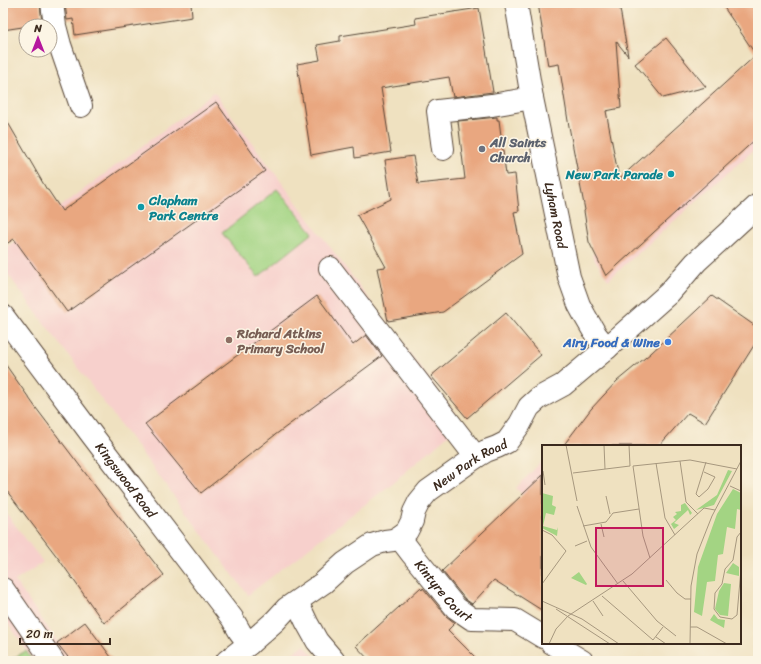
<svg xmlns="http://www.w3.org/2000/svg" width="761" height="664" font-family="Sriracha,sans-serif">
<rect width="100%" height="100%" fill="#fcf5e5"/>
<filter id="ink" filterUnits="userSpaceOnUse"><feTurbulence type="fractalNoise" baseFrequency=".025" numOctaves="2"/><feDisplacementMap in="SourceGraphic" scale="8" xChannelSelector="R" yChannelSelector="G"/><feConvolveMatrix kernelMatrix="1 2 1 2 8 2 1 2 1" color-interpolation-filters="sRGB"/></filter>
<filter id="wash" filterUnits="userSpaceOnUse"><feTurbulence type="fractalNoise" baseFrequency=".012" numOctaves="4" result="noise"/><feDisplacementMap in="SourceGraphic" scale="16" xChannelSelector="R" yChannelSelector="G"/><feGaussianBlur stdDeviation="0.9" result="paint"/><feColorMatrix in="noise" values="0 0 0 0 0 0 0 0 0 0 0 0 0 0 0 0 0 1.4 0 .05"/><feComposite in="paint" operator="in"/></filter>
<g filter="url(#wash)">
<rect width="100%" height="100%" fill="#efe1c0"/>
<path fill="#f7d0cc" d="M 214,92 L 462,423 L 394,482 L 248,595 L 3,268 L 3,250 Z
M 758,112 L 758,146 L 608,280 L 592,255 Z
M 543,460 L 543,516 L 516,488 Z
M 3,509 L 43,562 L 15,581 L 71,661 L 34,661 L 3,616 Z
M 304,645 L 318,661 L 281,661 Z"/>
<path fill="#a3d483" stroke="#6f7f50" d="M 277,189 L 313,233 L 258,277 L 222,233 Z
M 26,651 L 33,661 L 11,661 L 10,660 Z"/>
<g id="blocks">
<path fill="#e9a780" d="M 3,3 L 40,3 L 42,24 L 3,30 Z
M 65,3 L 191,3 L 192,17 L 75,35 L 73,19 L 67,20 Z
M 538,3 L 619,3 L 628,56 L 616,41 L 621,108 L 606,111 L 619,179 L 756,55 L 721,3 L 758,3 L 758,137 L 606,276 L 589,242 L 584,211 L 585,210 L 568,121 L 559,64 L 548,66 Z
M 479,8 L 493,92 L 453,97 L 449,77 L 381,88 L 391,152 L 355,158 L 354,147 L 311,155 L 297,64 L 320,60 L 317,45 L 340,41 L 340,36 L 416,24 L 415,18 Z
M 666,38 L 706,87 L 663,98 L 635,64 Z
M 216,102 L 265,171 L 67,312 L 14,239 L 3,246 L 3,114 L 47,190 L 48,190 L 62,211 Z
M 497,117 L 497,120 L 499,120 L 506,175 L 515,174 L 519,211 L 514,212 L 522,254 L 443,312 L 388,321 L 377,268 L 386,267 L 357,215 L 391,199 L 385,160 L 413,156 L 418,184 L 465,179 L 458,121 Z
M 317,296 L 353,345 L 366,335 L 382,356 L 275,435 L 201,493 L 145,424 Z
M 712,296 L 758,328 L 758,339 L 705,423 L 688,413 L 659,446 L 563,446 L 591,409 L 617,381 L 651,353 Z
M 506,313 L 541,355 L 467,418 L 431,376 Z
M 3,361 L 36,408 L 114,511 L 164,575 L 104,623 L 58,558 L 3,486 Z
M 543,475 L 543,611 L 494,580 L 472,604 L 465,599 L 442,571 Z
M 420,588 L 422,590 L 423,588 L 446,616 L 455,623 L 448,630 L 479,661 L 370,661 L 356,646 Z
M 85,622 L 114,661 L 71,661 L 57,643 Z"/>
</g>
</g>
<g filter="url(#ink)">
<use href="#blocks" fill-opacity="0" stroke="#564536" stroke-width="1"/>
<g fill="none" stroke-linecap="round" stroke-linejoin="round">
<g stroke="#564536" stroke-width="24">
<g id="minor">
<path d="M 52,3 L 55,26 L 60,45 L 81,106"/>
<path id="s1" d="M 516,3 L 532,98 L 569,277 L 579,305 L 585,316 L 596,335 L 607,348"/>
<path d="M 443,149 L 438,111 L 492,105 L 532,98"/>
<path d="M 330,268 L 476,457"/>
<path id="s2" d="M 3,316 L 92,435 L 232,618 L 240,632 L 249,644"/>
<path id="s3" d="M 399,537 L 412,554 L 456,608 L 472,619 L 515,620 L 543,637"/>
<path d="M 3,589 L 53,661"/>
<path d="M 297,602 L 307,623 L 317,641 L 334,661"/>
<path d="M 552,643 L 582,661"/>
<path id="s4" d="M 227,661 L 249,644 L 275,621 L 287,608 L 323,583 L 345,563 L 372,545 L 385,541 L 393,540 L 399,537 L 407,531 L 412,521 L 414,512 L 419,502 L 428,491 L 476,457 L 486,451 L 497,447 L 507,442 L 520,424 L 529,407 L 539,398 L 563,385 L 607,348 L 669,293 L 696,262 L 758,205"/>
</g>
</g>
<use href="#minor" stroke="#fff" stroke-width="22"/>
</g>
</g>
<circle fill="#6b7280" stroke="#fcf5e5" stroke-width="1.5" cx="482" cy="149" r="4"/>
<g fill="#0f9aa8" stroke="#fcf5e5" stroke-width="1.5">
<circle cx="671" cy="174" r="4"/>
<circle cx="141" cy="207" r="4"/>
</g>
<circle fill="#8d6e63" stroke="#fcf5e5" stroke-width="1.5" cx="229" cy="340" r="4"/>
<circle fill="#3f7fe0" stroke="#fcf5e5" stroke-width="1.5" cx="668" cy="342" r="4"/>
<g text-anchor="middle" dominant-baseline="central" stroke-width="3" stroke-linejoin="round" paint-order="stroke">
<g font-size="13" font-weight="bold" fill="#5b616d" stroke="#fcf5e5" text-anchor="start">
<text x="490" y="142">All Saints<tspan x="490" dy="15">Church</tspan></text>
</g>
<g font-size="13" font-weight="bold" fill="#0d838f" stroke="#fcf5e5" text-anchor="end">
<text x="663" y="174">New Park Parade</text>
<text x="149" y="200" text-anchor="start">Clapham<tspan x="149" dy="15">Park Centre</tspan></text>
</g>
<g font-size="13" fill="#3b2a1e" stroke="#fcf5e5">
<text stroke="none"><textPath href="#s1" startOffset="216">Lyham Road</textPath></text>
<text stroke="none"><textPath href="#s4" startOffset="320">New Park Road</textPath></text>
<text stroke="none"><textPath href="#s2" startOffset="205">Kingswood Road</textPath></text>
<text stroke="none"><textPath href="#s3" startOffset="70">Kintyre Court</textPath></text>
</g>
<g font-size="13" font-weight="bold" fill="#785e54" stroke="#fcf5e5" text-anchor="start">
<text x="237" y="333">Richard Atkins<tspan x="237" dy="15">Primary School</tspan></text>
</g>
<g font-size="13" font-weight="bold" fill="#366cbe" stroke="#fcf5e5" text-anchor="end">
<text x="660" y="342">Airy Food &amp; Wine</text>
</g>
</g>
<g transform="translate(542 445)">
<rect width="199" height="199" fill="#efe1c0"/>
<path d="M 186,25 L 190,26 L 172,60 L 154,65 L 175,50 ZM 191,44 L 199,48 L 199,65 L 195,64 L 193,84 L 185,82 L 181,109 L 176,110 L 173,136 L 165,137 L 160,171 L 152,167 L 156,122 L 175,69 ZM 0,48 L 11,51 L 10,60 L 14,62 L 12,70 L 4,68 L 1,81 L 15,85 L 16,82 L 15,91 L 0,83 ZM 143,58 L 150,68 L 148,70 L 146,65 L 132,78 L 137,80 L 132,84 L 129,79 L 134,75 L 131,72 L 135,69 L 133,67 L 139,66 L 139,60 ZM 191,118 L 197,122 L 197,131 L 184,128 ZM 37,127 L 45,139 L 44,140 L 29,133 ZM 182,138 L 189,139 L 186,171 L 178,170 L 173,164 L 177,146 ZM 172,169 L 176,174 L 183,175 L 182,183 L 168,175 Z" fill="#a3d483"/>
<path fill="none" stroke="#a7987f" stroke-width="1" d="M 24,0 L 35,56M 62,0 L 63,24M 138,16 L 144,57 L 156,69M 114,18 L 123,73 L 133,90M 1,26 L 3,40M 162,27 L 173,32 L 166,44 L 157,52 L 154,49 L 164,17M 31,28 L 88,21 L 87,0M 188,41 L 199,46M 64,51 L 68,69M 35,61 L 49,102 L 76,139M 59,79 L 62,92M 41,81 L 64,77 L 71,68 L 97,64M 0,85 L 10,90 L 24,106 L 0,139M 33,101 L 45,96M 108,113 L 101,91 L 91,21 L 148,15 L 195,24M 191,115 L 183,124 L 180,139 L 173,148 L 172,164 L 178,172 L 190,174 L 195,170 L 199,124M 191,115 L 195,92 L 199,87M 124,135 L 135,148 L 143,154 L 149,154M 81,136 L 115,176 L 134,191M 60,151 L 111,195 L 121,182M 0,156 L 40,174 L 77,199M 51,156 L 61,171M 14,164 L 68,199M 148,182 L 155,182 L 185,199M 114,192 L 124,199M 7,199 L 14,184 L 26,171 L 90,129 L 162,63 L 173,65M 148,199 L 149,141 L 155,109 L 170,71 L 199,16"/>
<path fill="#c2185b" fill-opacity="0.15" stroke="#c2185b" stroke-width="2" d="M 54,83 L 121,83 L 121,141 L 54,141 Z"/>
<rect width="199" height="199" fill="none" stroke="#3b2a1e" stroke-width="2"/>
</g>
<rect width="761" height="664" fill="none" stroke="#fcf5e5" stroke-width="16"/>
<g transform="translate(38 38)"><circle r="19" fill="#fcf5e5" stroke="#afa495"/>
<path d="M0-3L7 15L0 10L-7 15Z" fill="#b5179e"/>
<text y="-6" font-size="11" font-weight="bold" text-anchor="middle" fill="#3b2a1e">N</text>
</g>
<path d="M20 638v6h90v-6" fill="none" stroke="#3b2a1e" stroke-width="2"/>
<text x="26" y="638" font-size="12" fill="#3b2a1e" stroke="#fcf5e5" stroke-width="3" paint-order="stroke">20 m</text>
</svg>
